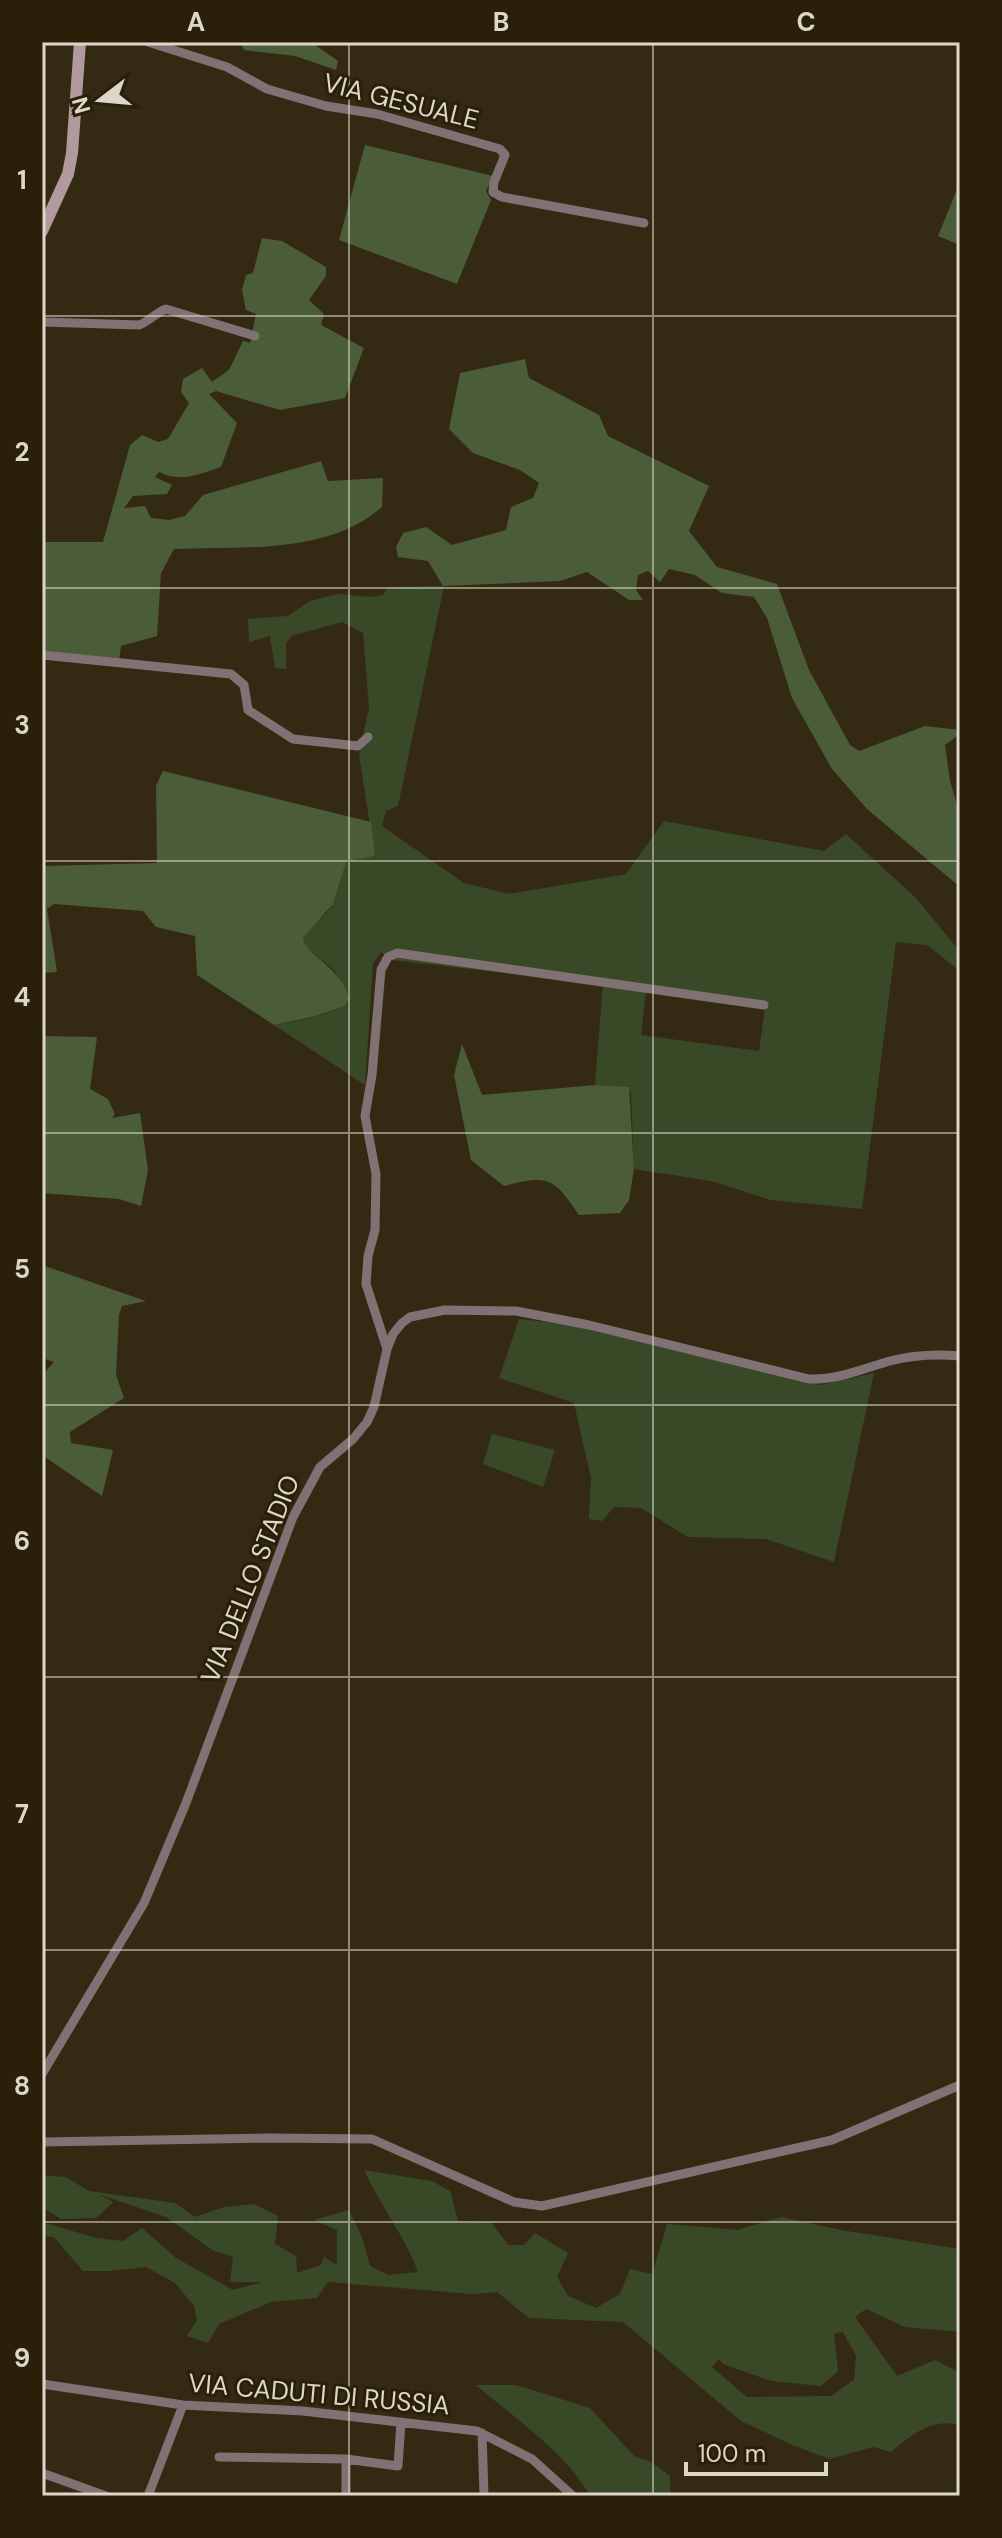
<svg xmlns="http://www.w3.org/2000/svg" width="1002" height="2538" font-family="'DM Sans',sans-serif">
<rect width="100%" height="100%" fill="#342a13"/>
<path fill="#394928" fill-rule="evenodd" d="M 444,586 L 398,806 L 386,811 L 382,826 L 464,883 L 509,894 L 626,874 L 664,821 L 824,851 L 846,834 L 917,899 L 960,952 L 960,971 L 927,945 L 896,942 L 862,1209 L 771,1200 L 711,1181 L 634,1169 L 631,1093 L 617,1086 L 595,1085 L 603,984 L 391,960 L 381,952 L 373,964 L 365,1085 L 274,1025 C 293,1021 345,1015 349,995 L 334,970 L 306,947 L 303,939 C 309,926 325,918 332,905 C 339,891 339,874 346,862 L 375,856 L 359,755 L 369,708 L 363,633 L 342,622 L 291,636 L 286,644 L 286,669 L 275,668 L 270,636 L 249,642 L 248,619 L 288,616 L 310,601 L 338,594 L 370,597 L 383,595 L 388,587 ZM 646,991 L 765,1008 L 759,1051 L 641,1035 Z
M 519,1319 L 566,1324 L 820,1385 L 874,1373 L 834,1562 L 766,1539 L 688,1537 L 641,1508 L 614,1507 L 602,1521 L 589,1519 L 591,1478 L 574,1403 L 499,1378 Z
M 492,1434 L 555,1450 L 543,1487 L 483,1464 Z
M 364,2170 L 432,2181 L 450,2191 L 458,2221 L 491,2222 L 508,2245 L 524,2245 L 535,2233 L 568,2253 L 557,2277 L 568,2296 L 596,2308 L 620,2294 L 630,2269 L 652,2274 L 667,2224 L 737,2230 L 781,2217 L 841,2230 L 960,2249 L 960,2332 L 905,2327 L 866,2309 L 855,2317 L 897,2376 L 935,2360 L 960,2373 L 960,2426 C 934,2416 911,2435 891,2452 L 874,2447 L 829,2459 L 790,2444 L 741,2421 L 623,2322 L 529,2318 L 497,2292 L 472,2294 L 328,2282 L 317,2298 L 271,2302 L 219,2324 L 208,2343 L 187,2336 L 197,2320 L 194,2306 L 175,2283 L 146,2267 L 109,2271 L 83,2271 L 54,2237 L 42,2236 L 42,2222 L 96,2238 L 123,2241 L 142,2228 L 176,2258 L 233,2290 L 263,2282 L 230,2282 L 233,2257 L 212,2250 L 166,2217 L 98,2194 L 113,2202 L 96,2218 L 61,2219 L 42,2207 L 42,2175 L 66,2177 L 89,2191 L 175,2203 L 195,2217 L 224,2207 L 254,2204 L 278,2216 L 275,2244 L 296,2256 L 297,2273 L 321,2265 L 324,2257 L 337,2265 L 337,2230 L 314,2220 L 349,2210 L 362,2237 L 370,2266 L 388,2275 L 418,2272 C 405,2236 380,2205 364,2170 ZM 843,2332 L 856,2356 L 854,2380 L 831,2396 L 747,2397 L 712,2367 L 719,2359 L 723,2364 L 771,2381 L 821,2386 L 838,2371 L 834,2334 Z
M 476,2385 L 516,2385 L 590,2408 L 634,2456 L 651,2462 L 670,2476 L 670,2496 L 590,2496 C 567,2453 513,2417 476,2385 Z"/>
<path fill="#4a5c38" d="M 240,42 L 311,42 L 338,61 L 336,70 L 295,56 L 244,50 Z
M 365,145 L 493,176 L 486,191 L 491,200 L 457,284 L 339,240 Z
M 960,182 L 960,245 L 938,236 Z
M 262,238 L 282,241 L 326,267 L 326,276 L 309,300 L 324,314 L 321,325 L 364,348 L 345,398 L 280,410 L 216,391 L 209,394 L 237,423 L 221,467 C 201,474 179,483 159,472 L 155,477 L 172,485 L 167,494 L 133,496 L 124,508 L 145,506 L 151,518 L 169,520 L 185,516 L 203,495 L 321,461 L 328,481 L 383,478 L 382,507 C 327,555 243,546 174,549 L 161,573 L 157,636 L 121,646 L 119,661 L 42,651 L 42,542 L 103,542 L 130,445 L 142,435 L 158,442 L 168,439 L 189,403 L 181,392 L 183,379 L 202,368 L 212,382 L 229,370 L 243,341 L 250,343 L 256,314 L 246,310 L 242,290 L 246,275 L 253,273 Z
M 525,359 L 529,378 L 599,415 L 608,436 L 709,486 L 689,531 L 717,567 L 777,584 L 809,670 L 850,745 L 859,751 L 925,726 L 960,730 L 960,734 L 945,745 L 950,781 L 960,814 L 960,887 L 867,809 L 832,769 L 792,698 L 767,618 L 754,597 L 722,593 L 695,575 L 669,569 L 660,582 L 648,571 L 638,575 L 636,590 L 643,600 L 629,600 L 587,572 L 560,581 L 443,586 L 428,561 L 398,557 L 396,547 L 403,533 L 426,527 L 452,545 L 506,530 L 511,507 L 533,498 L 539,483 L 520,470 L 473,453 L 449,429 L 460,373 Z
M 163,771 L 371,822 L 375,856 L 346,862 L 333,904 L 303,938 C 306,955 341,968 349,997 L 345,1006 L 316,1016 L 274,1025 L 197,975 L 195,936 L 156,927 L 143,911 L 54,904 L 47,909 L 57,972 L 42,973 L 42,866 L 157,863 L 156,786 Z
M 42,1036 L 97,1037 L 90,1089 L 108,1099 L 115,1114 L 112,1118 L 140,1113 L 148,1170 L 141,1206 L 119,1199 L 42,1193 Z
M 462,1044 L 482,1095 L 595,1085 L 629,1087 L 634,1169 L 629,1200 L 620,1213 L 579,1215 C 554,1178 549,1174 504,1186 L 471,1160 L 454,1075 Z
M 42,1265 L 146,1301 L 122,1306 L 119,1315 L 116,1375 L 124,1398 L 70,1432 L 71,1443 L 113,1450 L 102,1496 L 42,1455 L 42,1375 L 54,1362 L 42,1358 Z"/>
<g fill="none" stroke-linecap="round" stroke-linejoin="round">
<path stroke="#807274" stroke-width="9" d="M 148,42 L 227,67 L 267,89 L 326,106 L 377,114 L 500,149 L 505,155 L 494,182 L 493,192 L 502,197 L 644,223
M 42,322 L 139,325 C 150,321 155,313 166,309 L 255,336
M 42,655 L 231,674 L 244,685 L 248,710 L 293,739 L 358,746 L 368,737
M 387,1349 L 366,1284 L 368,1256 L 375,1230 L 376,1174 L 365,1116 L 372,1075 L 381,970 L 388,957 L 397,953 L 764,1005
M 42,2074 L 144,1903 L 186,1803 L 293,1517 L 320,1467 L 353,1439 L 367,1422 L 374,1407 L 387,1349 L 393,1334 L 402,1323 L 410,1317 L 445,1310 L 516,1311 L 589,1325 L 809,1379 C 838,1380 862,1369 890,1361 C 913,1355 936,1354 960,1356
M 42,2142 L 270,2138 L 372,2139 L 514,2202 L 542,2206 L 832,2140 L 960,2085
M 42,2384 L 183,2405 L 303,2411 L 477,2431 L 532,2459 L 573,2496
M 482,2433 L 484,2496
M 219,2457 L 346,2459 L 398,2466 L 401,2422
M 42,2473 L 106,2496
M 148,2496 L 183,2405
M 346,2496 L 346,2459"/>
<path stroke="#b09a9d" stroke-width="12" d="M 42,231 L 68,174 L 72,153 L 80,42"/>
</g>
<path fill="none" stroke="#ddd7c9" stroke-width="2" stroke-opacity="0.55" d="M 349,42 L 349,2496M 653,42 L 653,2496M 42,316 L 960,316M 42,588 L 960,588M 42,861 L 960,861M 42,1133 L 960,1133M 42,1405 L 960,1405M 42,1677 L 960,1677M 42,1950 L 960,1950M 42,2222 L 960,2222"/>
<g text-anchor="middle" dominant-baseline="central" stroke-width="6" stroke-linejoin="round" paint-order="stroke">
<g font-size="26" fill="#ddd7c9" stroke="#2a2009">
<text transform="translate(401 101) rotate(14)">VIA GESUALE</text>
<text transform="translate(250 1579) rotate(-68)">VIA DELLO STADIO</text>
<text transform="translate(319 2394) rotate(5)">VIA CADUTI DI RUSSIA</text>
</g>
</g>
<rect width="1002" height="2538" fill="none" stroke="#2a2009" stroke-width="88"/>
<g transform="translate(100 100) rotate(254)" stroke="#2a2009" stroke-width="6" paint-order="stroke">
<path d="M0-6L14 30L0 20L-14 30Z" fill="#ddd7c9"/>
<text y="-12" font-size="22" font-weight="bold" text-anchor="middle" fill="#ddd7c9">N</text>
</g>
<path d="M686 2462v12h140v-12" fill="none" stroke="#ddd7c9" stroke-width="4"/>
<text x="698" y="2462" font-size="24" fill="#ddd7c9" stroke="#2a2009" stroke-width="6" paint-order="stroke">100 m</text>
<rect x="44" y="44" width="914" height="2450" fill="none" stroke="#ddd7c9" stroke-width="3"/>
<g font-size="26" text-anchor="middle" font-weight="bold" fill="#ddd7c9">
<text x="196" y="31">A</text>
<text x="501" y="31">B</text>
<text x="806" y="31">C</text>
<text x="22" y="189">1</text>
<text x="22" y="461">2</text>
<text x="22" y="734">3</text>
<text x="22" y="1006">4</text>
<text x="22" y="1278">5</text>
<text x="22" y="1550">6</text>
<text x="22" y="1823">7</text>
<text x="22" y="2095">8</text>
<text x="22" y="2367">9</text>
</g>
</svg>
